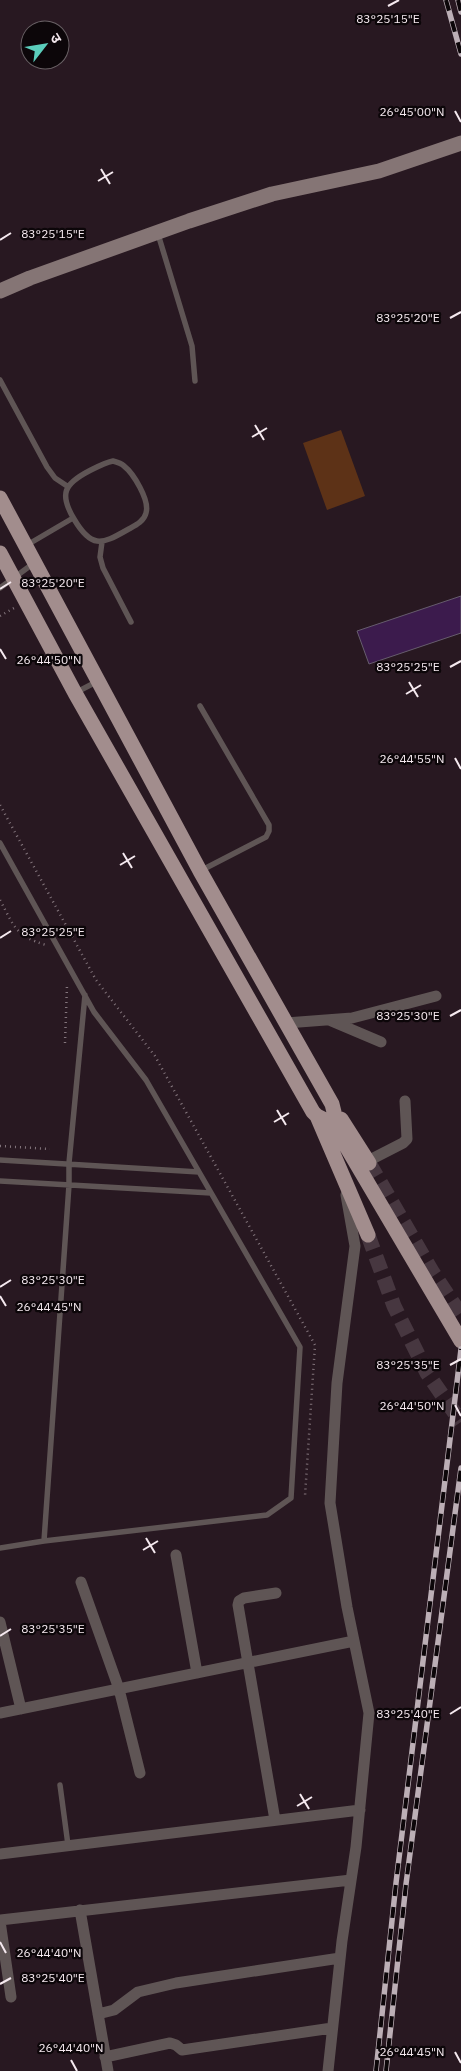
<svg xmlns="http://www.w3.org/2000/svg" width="461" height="2071" font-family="'IBM Plex Sans','Noto Sans Devanagari',sans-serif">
<rect width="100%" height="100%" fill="#281821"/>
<path fill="#5d3217" d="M 341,430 L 365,496 L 327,510 L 303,443 Z"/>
<path fill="#3c1b4d" stroke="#675d6e" d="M 461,596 L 461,633 L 369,664 L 357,631 Z"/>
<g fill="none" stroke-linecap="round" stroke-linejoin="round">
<path stroke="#473740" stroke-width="15" stroke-dasharray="15 8" stroke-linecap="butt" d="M 369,1163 L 433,1273 L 461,1315
M 368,1235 L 394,1306 L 427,1373 L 461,1422"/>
<path stroke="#83757c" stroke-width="2.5" stroke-dasharray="1 4" stroke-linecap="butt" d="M 0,616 L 14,608
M 0,805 L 96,980 L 155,1056 L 315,1345 L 305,1496
M 0,900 C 14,926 15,936 46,945
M 65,1043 L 67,985
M 0,1146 L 50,1149"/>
<path stroke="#5f5555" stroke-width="5.5" d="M 158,234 L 192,346 L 195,381
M 0,380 L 47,467 L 55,478 L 67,486
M 113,461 C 117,462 121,463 124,466 C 133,473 150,500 146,513 C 144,522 134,526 127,530 C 101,545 91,548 74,519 C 59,494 64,484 89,471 C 97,467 104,463 113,461 Z
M 102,542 L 100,557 L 103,568 L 131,622
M 27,545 L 73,518
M 0,588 L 34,563
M 75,693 L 98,681
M 200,706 L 269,825 L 269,831 L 266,837 L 200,871
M 0,843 L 94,1012 L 146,1080 L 300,1347 L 291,1498 L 267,1515 L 44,1541 L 0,1548
M 0,1160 L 199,1172
M 0,1181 L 211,1193
M 44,1541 L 69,1185 L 69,1163 L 85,995
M 60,1785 L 68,1845"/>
<path stroke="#5f5555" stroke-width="11" d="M 329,1020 L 381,1042
M 286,1023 L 352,1018 L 436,996
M 362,1164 L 403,1143 L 407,1139 L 405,1101
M 176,1555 L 197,1673
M 81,1582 L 119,1689 L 140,1773
M 0,1622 L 21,1709
M 0,1713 L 354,1641
M 275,1820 L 238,1605 L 239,1601 L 244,1598 L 276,1593
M 0,1854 L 360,1810
M 80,1910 L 108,2071
M 0,1920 L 351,1880
M 0,1921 L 11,1997
M 98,2014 L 114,2010 L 138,1992 L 176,1983 L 340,1958
M 105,2057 L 170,2043 L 176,2045 L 182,2050 L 332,2028
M 328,2071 L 342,1941 L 356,1847 L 369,1713 L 347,1607 L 330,1503 L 337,1383 L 355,1246 L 346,1195"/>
<path stroke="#857575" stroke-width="15" d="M 0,291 L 30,278 L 189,221 L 272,194 L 379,171 L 461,143"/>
<path stroke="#a28d8d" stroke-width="15" d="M 0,498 L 200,871 L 332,1104 L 334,1112 L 333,1124 L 461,1341
M 0,553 L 75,693 L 313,1112 L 317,1116 L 333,1124
M 317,1116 L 368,1235
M 341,1119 L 369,1163"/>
<g stroke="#bcafb6" stroke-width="5.5">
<path id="rail" d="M 446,0 L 461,54
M 458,0 L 461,12
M 376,2071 L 396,1883 L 461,1349
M 386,2071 L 406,1884 L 461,1468"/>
</g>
<use href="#rail" stroke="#0c0609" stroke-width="4" stroke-dasharray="11" stroke-linecap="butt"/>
</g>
<path fill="none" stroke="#f5e9ef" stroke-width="2" d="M 388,6 L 399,0M 455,111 L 461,122M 101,169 L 110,184M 98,181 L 113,172M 0,240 L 11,233M 450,318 L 461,312M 255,425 L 264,440M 252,437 L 267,428M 0,589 L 11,582M 0,649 L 6,659M 450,667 L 461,661M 409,682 L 418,697M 406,694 L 421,685M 455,758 L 461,769M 123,853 L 132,868M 120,865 L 135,856M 0,938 L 11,931M 450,1016 L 461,1010M 277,1110 L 286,1125M 274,1122 L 289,1113M 0,1287 L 11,1280M 0,1296 L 6,1306M 450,1365 L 461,1359M 455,1405 L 461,1416M 146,1538 L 155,1553M 143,1550 L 158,1541M 0,1636 L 11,1629M 450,1714 L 461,1707M 300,1794 L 309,1809M 297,1806 L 312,1797M 0,1942 L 6,1953M 0,1984 L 11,1978M 455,2052 L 461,2063M 71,2060 L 77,2071"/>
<g font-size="12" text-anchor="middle" fill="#f5e9ef" stroke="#0c0609" stroke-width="4.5" stroke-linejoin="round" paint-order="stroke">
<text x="388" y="23">83°25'15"E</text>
<text x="412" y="116">26°45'00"N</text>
<text x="53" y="238">83°25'15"E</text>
<text x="408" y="322">83°25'20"E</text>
<text x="53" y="587">83°25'20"E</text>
<text x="49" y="664">26°44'50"N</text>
<text x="408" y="671">83°25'25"E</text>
<text x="412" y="763">26°44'55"N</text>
<text x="53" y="936">83°25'25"E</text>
<text x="408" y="1020">83°25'30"E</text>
<text x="53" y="1284">83°25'30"E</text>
<text x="49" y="1311">26°44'45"N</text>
<text x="408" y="1369">83°25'35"E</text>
<text x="412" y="1410">26°44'50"N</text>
<text x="53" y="1633">83°25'35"E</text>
<text x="408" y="1718">83°25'40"E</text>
<text x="49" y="1957">26°44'40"N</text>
<text x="53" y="1982">83°25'40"E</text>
<text x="71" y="2052">26°44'40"N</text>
<text x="412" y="2056">26°44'45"N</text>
</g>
<g transform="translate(45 45) rotate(59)"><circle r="24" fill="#0c0609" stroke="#696165"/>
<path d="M0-4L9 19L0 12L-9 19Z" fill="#5bcebc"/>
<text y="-8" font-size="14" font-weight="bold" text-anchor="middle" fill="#f5e9ef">उ</text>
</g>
</svg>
